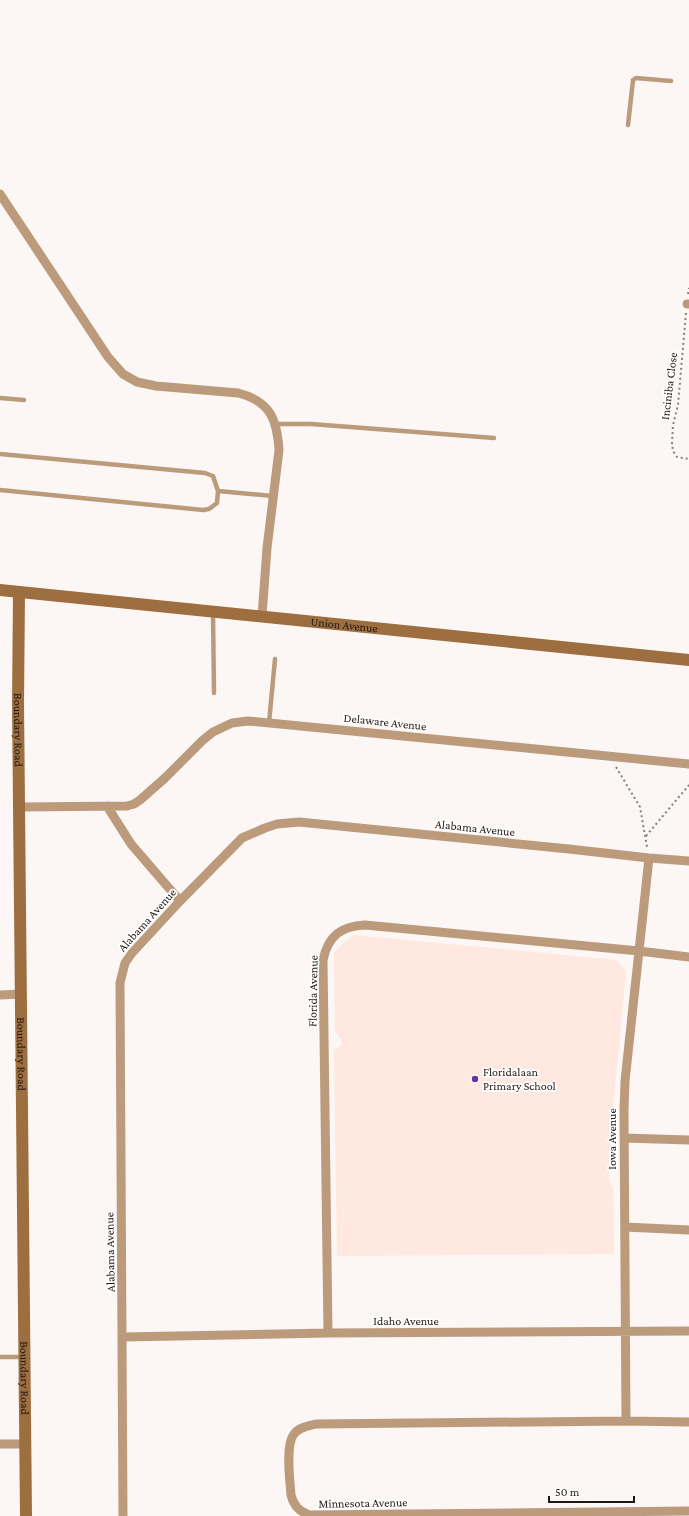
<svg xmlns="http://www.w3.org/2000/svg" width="689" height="1516" font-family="'Crimson Pro',serif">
<rect width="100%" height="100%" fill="#fcf6f4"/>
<path fill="#fee8df" d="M 353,935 L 617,960 L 626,972 L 613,1108 L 612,1129 L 610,1131 L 609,1181 L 613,1187 L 614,1254 L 337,1256 L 334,1050 L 341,1045 L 341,1039 L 335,1031 L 334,952 Z"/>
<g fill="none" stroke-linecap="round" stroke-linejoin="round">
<path stroke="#877f7c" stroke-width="2" stroke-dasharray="2 3" stroke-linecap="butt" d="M 688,294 L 689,288
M 686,313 L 678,405 L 673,425 L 672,443 L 673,451 L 677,457 L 689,459
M 616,767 L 640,807 L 647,847
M 646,836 L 689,785"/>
<path stroke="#bc9b7d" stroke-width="4.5" d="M 628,125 L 633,80 L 636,78 L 671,81
M 0,398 L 24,400
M 275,424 L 311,424 L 494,438
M 0,454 L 205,473 L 213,476 L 218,491
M 0,490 L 203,510 L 209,509 L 217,503 L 218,491 L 273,496
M 213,613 L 214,693
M 269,723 L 275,659
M 0,1357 L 24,1357"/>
<path stroke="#bc9b7d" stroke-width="9" d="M 0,194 L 108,357 L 123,374 L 137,382 L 156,386 L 238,393 C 270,401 277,419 279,450 L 267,548 L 262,616
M 687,304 L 689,304
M 107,806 L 131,844 L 180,901
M 19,807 L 127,806 L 134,804 L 140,800 L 165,778 L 203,740 L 213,732 L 232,723 L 248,721 L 689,764
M 0,995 L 20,994
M 624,1138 L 689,1140
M 625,1227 L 689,1230
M 328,1333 L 323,960 C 328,936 341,926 365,925 L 639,951 L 689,957
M 123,1337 L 328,1333 L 689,1331
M 626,1421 L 624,1110 L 625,1081 L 649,858
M 689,1422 L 626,1421 L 316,1424 C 308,1426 299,1427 294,1434 C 285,1445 290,1481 291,1495 C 294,1506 299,1511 309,1515 L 689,1511
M 0,1444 L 25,1444
M 123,1516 L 120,983 L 125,963 L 132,953 L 180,901 L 242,838 L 265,828 L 277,824 L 299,822 L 569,849 L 649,858 L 689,861"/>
<g stroke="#9d6e3f" stroke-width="12">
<path id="s1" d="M 0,590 L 689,660"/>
<path id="s2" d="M 19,592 L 18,704 L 26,1516"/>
</g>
</g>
<circle fill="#6b30a6" stroke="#fff" stroke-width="1.5" cx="475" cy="1079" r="4"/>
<g text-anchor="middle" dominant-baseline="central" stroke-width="3.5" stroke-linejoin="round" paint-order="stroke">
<g font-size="12" fill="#211814" stroke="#fff">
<text transform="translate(669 386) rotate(-83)">Inciniba Close</text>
<text stroke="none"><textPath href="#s1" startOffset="346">Union Avenue</textPath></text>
<text transform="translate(385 722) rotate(6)">Delaware Avenue</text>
<text stroke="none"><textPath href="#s2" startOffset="138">Boundary Road</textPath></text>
<text transform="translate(475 828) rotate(6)">Alabama Avenue</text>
<text transform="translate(147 920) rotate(-48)">Alabama Avenue</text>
<text transform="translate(313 991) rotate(-89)">Florida Avenue</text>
<text stroke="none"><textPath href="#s2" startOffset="462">Boundary Road</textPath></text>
<text transform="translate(612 1139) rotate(-90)">Iowa Avenue</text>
<text transform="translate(110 1252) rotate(-91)">Alabama Avenue</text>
<text x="406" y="1321">Idaho Avenue</text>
<text stroke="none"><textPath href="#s2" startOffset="786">Boundary Road</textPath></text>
<text transform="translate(363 1503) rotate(-1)">Minnesota Avenue</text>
</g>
<g font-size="12" fill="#211814" stroke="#fff" text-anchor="start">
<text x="483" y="1072">Floridalaan<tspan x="483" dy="14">Primary School</tspan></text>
</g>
</g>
<path d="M549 1496v6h85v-6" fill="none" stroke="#211814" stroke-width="2"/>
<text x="555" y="1496" font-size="12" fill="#211814" stroke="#ffffff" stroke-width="3" paint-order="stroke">50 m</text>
</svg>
